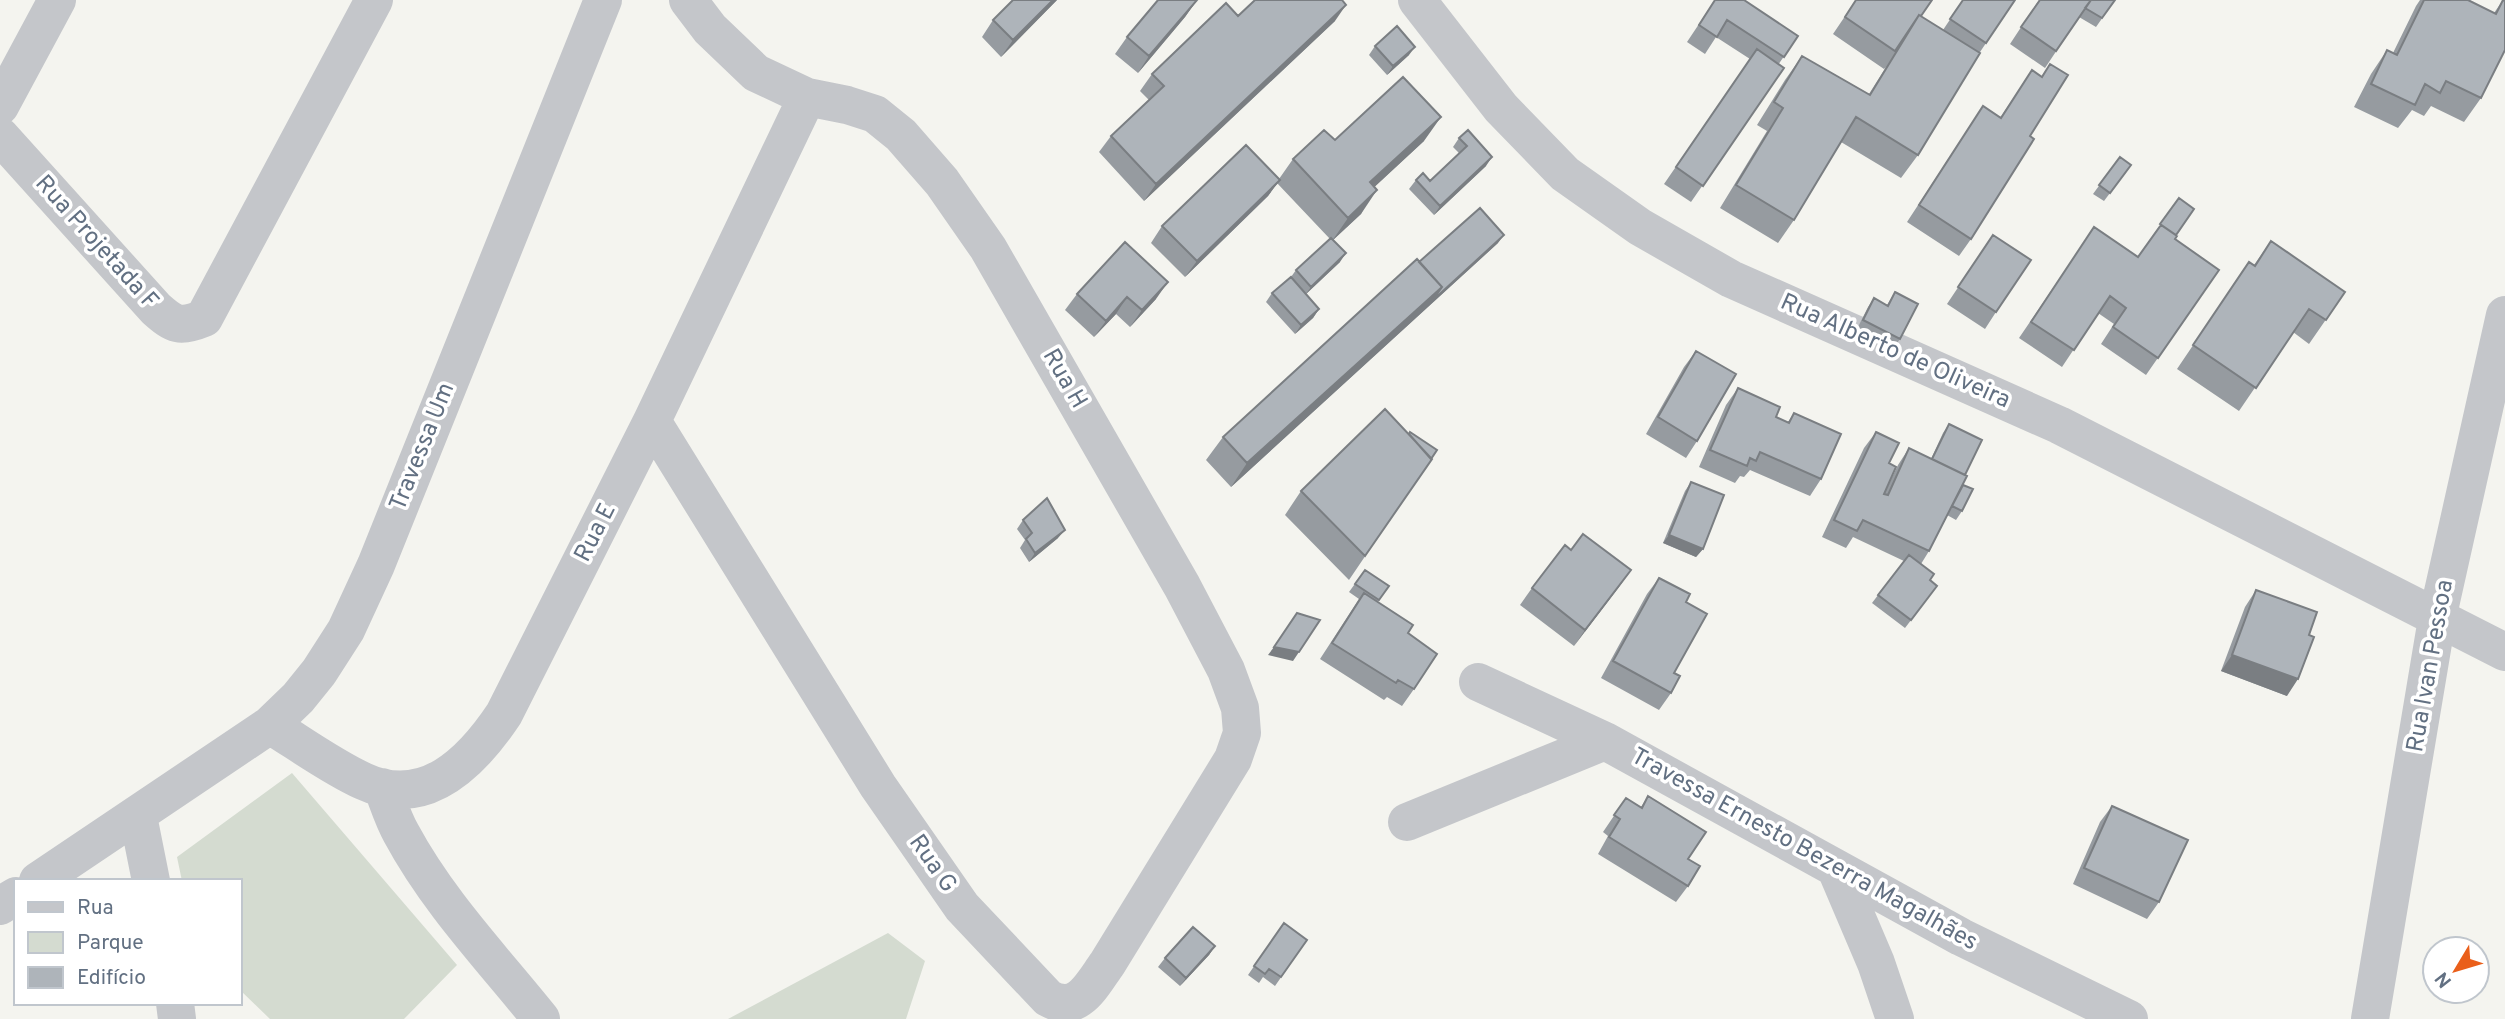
<svg xmlns="http://www.w3.org/2000/svg" width="2505" height="1019" font-family="Overpass,sans-serif">
<rect width="100%" height="100%" fill="#f4f4ef"/>
<path fill="#d4dbd0" d="M 292,773 L 457,965 L 404,1019 L 270,1019 L 240,990 L 240,881 L 182,881 L 177,857 Z
M 888,933 L 925,961 L 906,1019 L 728,1019 Z"/>
<g fill="none" stroke-linecap="round" stroke-linejoin="round">
<path stroke="#c4c6ca" stroke-width="38" d="M 1417,0 L 1501,108 L 1565,174 L 1640,227 L 1731,279 L 2059,425 L 2505,652
M 0,106 L 57,0
M 0,136 L 156,309 C 174,325 180,328 204,318 L 374,0
M 652,421 L 878,786 L 962,907 L 1048,998 C 1078,1015 1091,986 1107,964 L 1233,759 L 1242,733 L 1240,708 L 1226,670 L 1182,586 L 988,248 L 942,182 L 901,135 L 875,114 L 847,105 L 807,97 L 756,73 L 710,29 L 688,0
M 1478,682 L 1605,741 L 1961,937 L 2129,1019
M 270,725 C 299,743 332,767 363,781 C 425,810 472,762 504,714 L 652,421 L 807,97
M 382,787 C 388,802 393,819 401,833 C 438,902 492,958 541,1019
M 138,816 L 151,881
M 1407,822 L 1605,741
M 1836,869 L 1876,963 L 1895,1019
M 38,881 L 270,725 L 298,698 L 319,672 L 346,630 L 376,565 L 603,0
M 0,906 L 16,896
M 175,1003 L 177,1019
M 2370,1019 L 2437,619 L 2505,315"/>
</g>
<path fill="#969ba0" d="M 1013,0 L 1057,0 L 1001,57 L 982,37 L 993,20 Z
M 1197,0 L 1185,17 L 1138,73 L 1115,54 L 1127,37 Z
M 1715,0 L 1744,0 L 1798,36 L 1778,65 L 1784,68 L 1691,202 L 1664,184 L 1750,59 L 1716,37 L 1705,54 L 1687,42 Z
M 1856,0 L 1921,16 L 1943,30 L 1963,0 L 2015,0 L 1980,52 L 1918,155 L 1901,178 L 1841,142 L 1794,220 L 1778,243 L 1720,208 L 1767,131 L 1757,125 L 1785,80 L 1802,56 L 1869,94 L 1886,67 L 1884,69 L 1833,34 Z
M 2039,0 L 2115,0 L 2096,27 L 2079,17 L 2045,68 L 2010,44 Z
M 2420,0 L 2468,0 L 2494,13 L 2503,0 L 2481,98 L 2464,122 L 2431,106 L 2424,116 L 2412,110 L 2398,128 L 2354,107 L 2371,74 L 2387,50 L 2393,53 L 2416,6 Z
M 1238,16 L 1335,21 L 1144,201 L 1099,152 L 1111,136 L 1149,100 L 1140,91 L 1152,74 Z
M 1375,46 L 1409,55 L 1387,75 L 1369,55 Z
M 2050,64 L 1971,239 L 1959,256 L 1907,222 L 1983,106 L 2000,118 L 2032,70 L 2041,77 Z
M 1459,138 L 1486,166 L 1434,215 L 1409,189 L 1416,180 L 1430,181 L 1459,153 L 1453,147 Z
M 1335,140 L 1424,141 L 1374,187 L 1361,214 L 1333,240 L 1340,262 L 1306,294 L 1319,309 L 1313,318 L 1295,334 L 1266,302 L 1272,293 L 1291,277 L 1296,270 L 1330,239 L 1277,183 L 1268,196 L 1185,277 L 1151,243 L 1162,226 L 1279,179 L 1293,159 Z
M 2120,157 L 2131,165 L 2104,201 L 2093,194 Z
M 2179,198 L 2175,239 L 2219,270 L 2146,375 L 2101,344 L 2114,324 L 2098,313 L 2062,367 L 2019,338 L 2083,244 L 2138,257 Z
M 1993,235 L 1996,312 L 1985,329 L 1947,304 Z
M 2271,241 L 2345,292 L 2309,344 L 2293,332 L 2239,411 L 2177,369 L 2233,286 L 2254,265 Z
M 1498,243 L 1231,487 L 1206,460 L 1223,437 L 1419,262 Z
M 1895,292 L 1900,339 L 1894,347 L 1857,329 L 1868,307 L 1874,298 L 1887,305 Z
M 1077,294 L 1156,299 L 1130,327 L 1116,314 L 1094,337 L 1065,310 Z
M 1696,351 L 1697,441 L 1686,458 L 1646,434 L 1684,367 Z
M 1738,388 L 1776,417 L 1788,422 L 1794,413 L 1821,479 L 1810,496 L 1750,470 L 1744,477 L 1740,476 L 1735,483 L 1699,467 L 1726,405 Z
M 1949,424 L 1965,475 L 1962,485 L 1962,511 L 1956,520 L 1947,515 L 1929,551 L 1921,564 L 1930,580 L 1937,586 L 1905,628 L 1872,603 L 1904,561 L 1853,537 L 1846,548 L 1822,537 L 1864,448 L 1876,432 L 1889,463 L 1884,494 L 1898,465 L 1909,448 L 1931,459 L 1943,433 Z
M 1431,459 L 1349,580 L 1285,515 L 1301,491 Z
M 1691,482 L 1703,549 L 1696,557 L 1663,543 L 1685,491 Z
M 1023,520 L 1058,538 L 1029,562 L 1020,548 L 1025,540 L 1017,529 Z
M 1571,550 L 1631,570 L 1574,646 L 1520,605 L 1532,588 Z
M 1365,570 L 1389,586 L 1378,602 L 1408,633 L 1414,689 L 1402,706 L 1387,697 L 1384,700 L 1320,659 L 1359,599 L 1349,592 Z
M 1659,578 L 1686,602 L 1671,693 L 1659,710 L 1601,678 L 1647,594 Z
M 2256,590 L 2287,696 L 2221,671 L 2245,607 Z
M 1648,796 L 1688,859 L 1688,886 L 1676,902 L 1598,854 L 1608,836 L 1603,832 L 1626,798 L 1641,807 Z
M 2112,806 L 2159,902 L 2147,919 L 2073,884 L 2100,822 Z
M 1284,923 L 1307,940 L 1275,986 L 1263,977 L 1259,983 L 1248,975 Z
M 1215,946 L 1209,955 L 1180,986 L 1158,967 L 1165,958 Z"/>
<path fill="#7a7e82" d="M 1053,0 L 1057,0 L 1001,57 L 1013,40 Z
M 1197,0 L 1185,17 L 1138,73 L 1149,56 Z
M 1346,5 L 1335,21 L 1144,201 L 1156,184 Z
M 1415,47 L 1409,55 L 1387,75 L 1393,66 Z
M 1441,117 L 1424,141 L 1354,206 L 1370,182 Z
M 1492,157 L 1486,166 L 1434,215 L 1440,206 Z
M 1280,180 L 1268,196 L 1185,277 L 1197,261 Z
M 1377,190 L 1361,214 L 1332,241 L 1348,218 Z
M 1504,235 L 1498,243 L 1231,487 L 1247,463 L 1442,287 Z
M 1346,253 L 1340,262 L 1305,295 L 1311,287 Z
M 1168,282 L 1156,299 L 1130,327 L 1142,310 Z
M 1127,297 L 1116,314 L 1094,337 L 1106,321 Z
M 1319,309 L 1313,318 L 1295,334 L 1301,325 Z
M 1065,530 L 1058,538 L 1029,562 L 1035,553 Z
M 1669,535 L 1703,549 L 1696,557 L 1663,543 Z
M 1631,570 L 1619,587 L 1574,646 L 1585,630 Z
M 1274,647 L 1299,652 L 1293,661 L 1268,655 Z
M 2232,655 L 2298,679 L 2287,696 L 2221,671 Z
M 1215,946 L 1209,955 L 1180,986 L 1186,978 Z"/>
<path fill="#aeb4ba" stroke="#7a7e82" stroke-width="2" d="M 1013,0 L 1053,0 L 1013,40 L 993,20 Z
M 1158,0 L 1197,0 L 1149,56 L 1127,37 Z
M 1255,0 L 1342,0 L 1346,5 L 1156,184 L 1111,136 L 1164,86 L 1152,74 L 1226,3 L 1238,16 Z
M 1715,0 L 1744,0 L 1798,36 L 1784,57 L 1727,20 L 1717,37 L 1699,25 Z
M 1856,0 L 1932,0 L 1921,16 L 1919,15 L 1895,51 L 1845,17 Z
M 1963,0 L 2015,0 L 1986,43 L 1950,19 Z
M 2040,0 L 2091,0 L 2056,51 L 2021,27 Z
M 2091,0 L 2115,0 L 2102,18 L 2085,8 Z
M 2424,0 L 2468,0 L 2496,14 L 2503,0 L 2505,1 L 2505,50 L 2481,98 L 2446,81 L 2440,93 L 2425,84 L 2415,105 L 2371,84 L 2387,50 L 2397,55 Z
M 1919,15 L 1980,53 L 1918,155 L 1856,117 L 1794,220 L 1736,185 L 1783,108 L 1774,102 L 1802,56 L 1870,95 Z
M 1397,26 L 1415,47 L 1393,66 L 1375,46 Z
M 1757,49 L 1784,68 L 1703,186 L 1676,167 Z
M 2050,64 L 2068,75 L 2030,136 L 2034,139 L 1971,239 L 1919,205 L 1983,106 L 2001,118 L 2032,70 L 2042,77 Z
M 1403,77 L 1441,117 L 1370,182 L 1377,190 L 1348,218 L 1293,159 L 1324,130 L 1335,140 Z
M 1468,130 L 1492,157 L 1440,206 L 1416,180 L 1423,173 L 1430,181 L 1467,146 L 1459,138 Z
M 1246,145 L 1280,180 L 1197,261 L 1162,226 Z
M 2120,157 L 2131,165 L 2110,193 L 2099,185 Z
M 2179,198 L 2194,209 L 2176,235 L 2160,224 Z
M 1480,208 L 1504,235 L 1431,302 L 1442,287 L 1419,262 Z
M 2161,225 L 2177,236 L 2175,239 L 2219,270 L 2158,358 L 2113,327 L 2126,308 L 2110,296 L 2074,350 L 2031,322 L 2094,227 L 2138,257 Z
M 1993,235 L 2031,260 L 1996,312 L 1958,287 Z
M 1331,238 L 1346,253 L 1311,287 L 1296,270 Z
M 2271,241 L 2345,292 L 2326,320 L 2309,309 L 2256,388 L 2193,345 L 2249,262 L 2255,266 Z
M 1125,242 L 1168,282 L 1142,310 L 1127,297 L 1106,321 L 1077,294 Z
M 1417,259 L 1442,287 L 1247,463 L 1223,437 Z
M 1291,277 L 1319,309 L 1301,325 L 1272,293 Z
M 1895,292 L 1918,304 L 1900,339 L 1863,320 L 1874,298 L 1888,306 Z
M 1696,351 L 1736,374 L 1697,441 L 1658,417 Z
M 1738,388 L 1780,407 L 1776,417 L 1789,423 L 1794,413 L 1841,434 L 1821,479 L 1760,452 L 1756,461 L 1750,458 L 1747,466 L 1710,450 Z
M 1385,409 L 1432,459 L 1365,556 L 1301,491 Z
M 1949,424 L 1982,440 L 1965,475 L 1932,459 Z
M 1410,432 L 1437,450 L 1431,459 L 1409,434 Z
M 1876,432 L 1899,443 L 1889,463 L 1896,467 L 1884,494 L 1888,495 L 1909,448 L 1967,476 L 1929,551 L 1863,520 L 1857,531 L 1834,520 Z
M 1691,482 L 1724,495 L 1703,549 L 1669,535 Z
M 1963,485 L 1973,489 L 1962,511 L 1952,506 Z
M 1047,498 L 1065,530 L 1035,553 L 1026,539 L 1032,533 L 1023,520 Z
M 1583,534 L 1631,570 L 1585,630 L 1532,588 L 1565,545 L 1571,550 Z
M 1909,555 L 1934,574 L 1930,580 L 1937,586 L 1911,620 L 1878,595 Z
M 1365,570 L 1389,586 L 1379,600 L 1355,584 Z
M 1659,578 L 1690,594 L 1686,602 L 1707,614 L 1674,673 L 1680,676 L 1671,693 L 1613,661 Z
M 2256,590 L 2317,612 L 2309,635 L 2314,637 L 2298,679 L 2232,655 Z
M 1364,593 L 1413,625 L 1408,633 L 1437,654 L 1414,689 L 1398,680 L 1396,683 L 1332,643 Z
M 1297,613 L 1320,620 L 1299,652 L 1274,647 Z
M 1648,796 L 1706,832 L 1688,859 L 1700,866 L 1688,886 L 1609,837 L 1620,819 L 1614,815 L 1626,798 L 1642,808 Z
M 2112,806 L 2188,840 L 2159,902 L 2084,868 Z
M 1284,923 L 1307,940 L 1281,977 L 1269,969 L 1265,974 L 1254,966 Z
M 1193,927 L 1215,946 L 1186,978 L 1165,958 Z"/>
<g text-anchor="middle" dominant-baseline="central" stroke-width="7" stroke-linejoin="round" paint-order="stroke">
<g font-size="24" fill="#627082" stroke="#fff">
<text transform="translate(96 243) rotate(48)">Rua Projetada F</text>
<text transform="translate(1895 352) rotate(24)">Rua Alberto de Oliveira</text>
<text transform="translate(1064 379) rotate(60)">Rua H</text>
<text transform="translate(423 447) rotate(-68)">Travessa Um</text>
<text transform="translate(596 533) rotate(-63)">Rua E</text>
<text transform="translate(2431 666) rotate(-80)">Rua Ivan Pessoa</text>
<text transform="translate(1804 850) rotate(29)">Travessa Ernesto Bezerra Magalhães</text>
<text transform="translate(932 864) rotate(55)">Rua G</text>
</g>
</g>
<rect x="14" y="879" width="228" height="126" fill="#ffffff" stroke="#c0c6cd" stroke-width="2"/>
<rect x="28" y="902" width="35" height="10" fill="#c4c6ca" stroke="#c0c6cd" stroke-width="2"/>
<text x="77" y="914" font-size="21" fill="#627082">Rua</text>
<rect x="28" y="932" width="35" height="21" fill="#d4dbd0" stroke="#c0c6cd" stroke-width="2"/>
<text x="77" y="949" font-size="21" fill="#627082">Parque</text>
<rect x="28" y="967" width="35" height="21" fill="#aeb4ba" stroke="#c0c6cd" stroke-width="2"/>
<text x="77" y="984" font-size="21" fill="#627082">Edifício</text>
<g transform="translate(2456 970) rotate(232)"><circle r="33" fill="#ffffff" stroke="#c0c6cd" stroke-width="2"/>
<path d="M0-5L12 26L0 18L-12 26Z" fill="#ea5f1a"/>
<text y="-10" font-size="19" font-weight="bold" text-anchor="middle" fill="#627082">N</text>
</g>
</svg>
